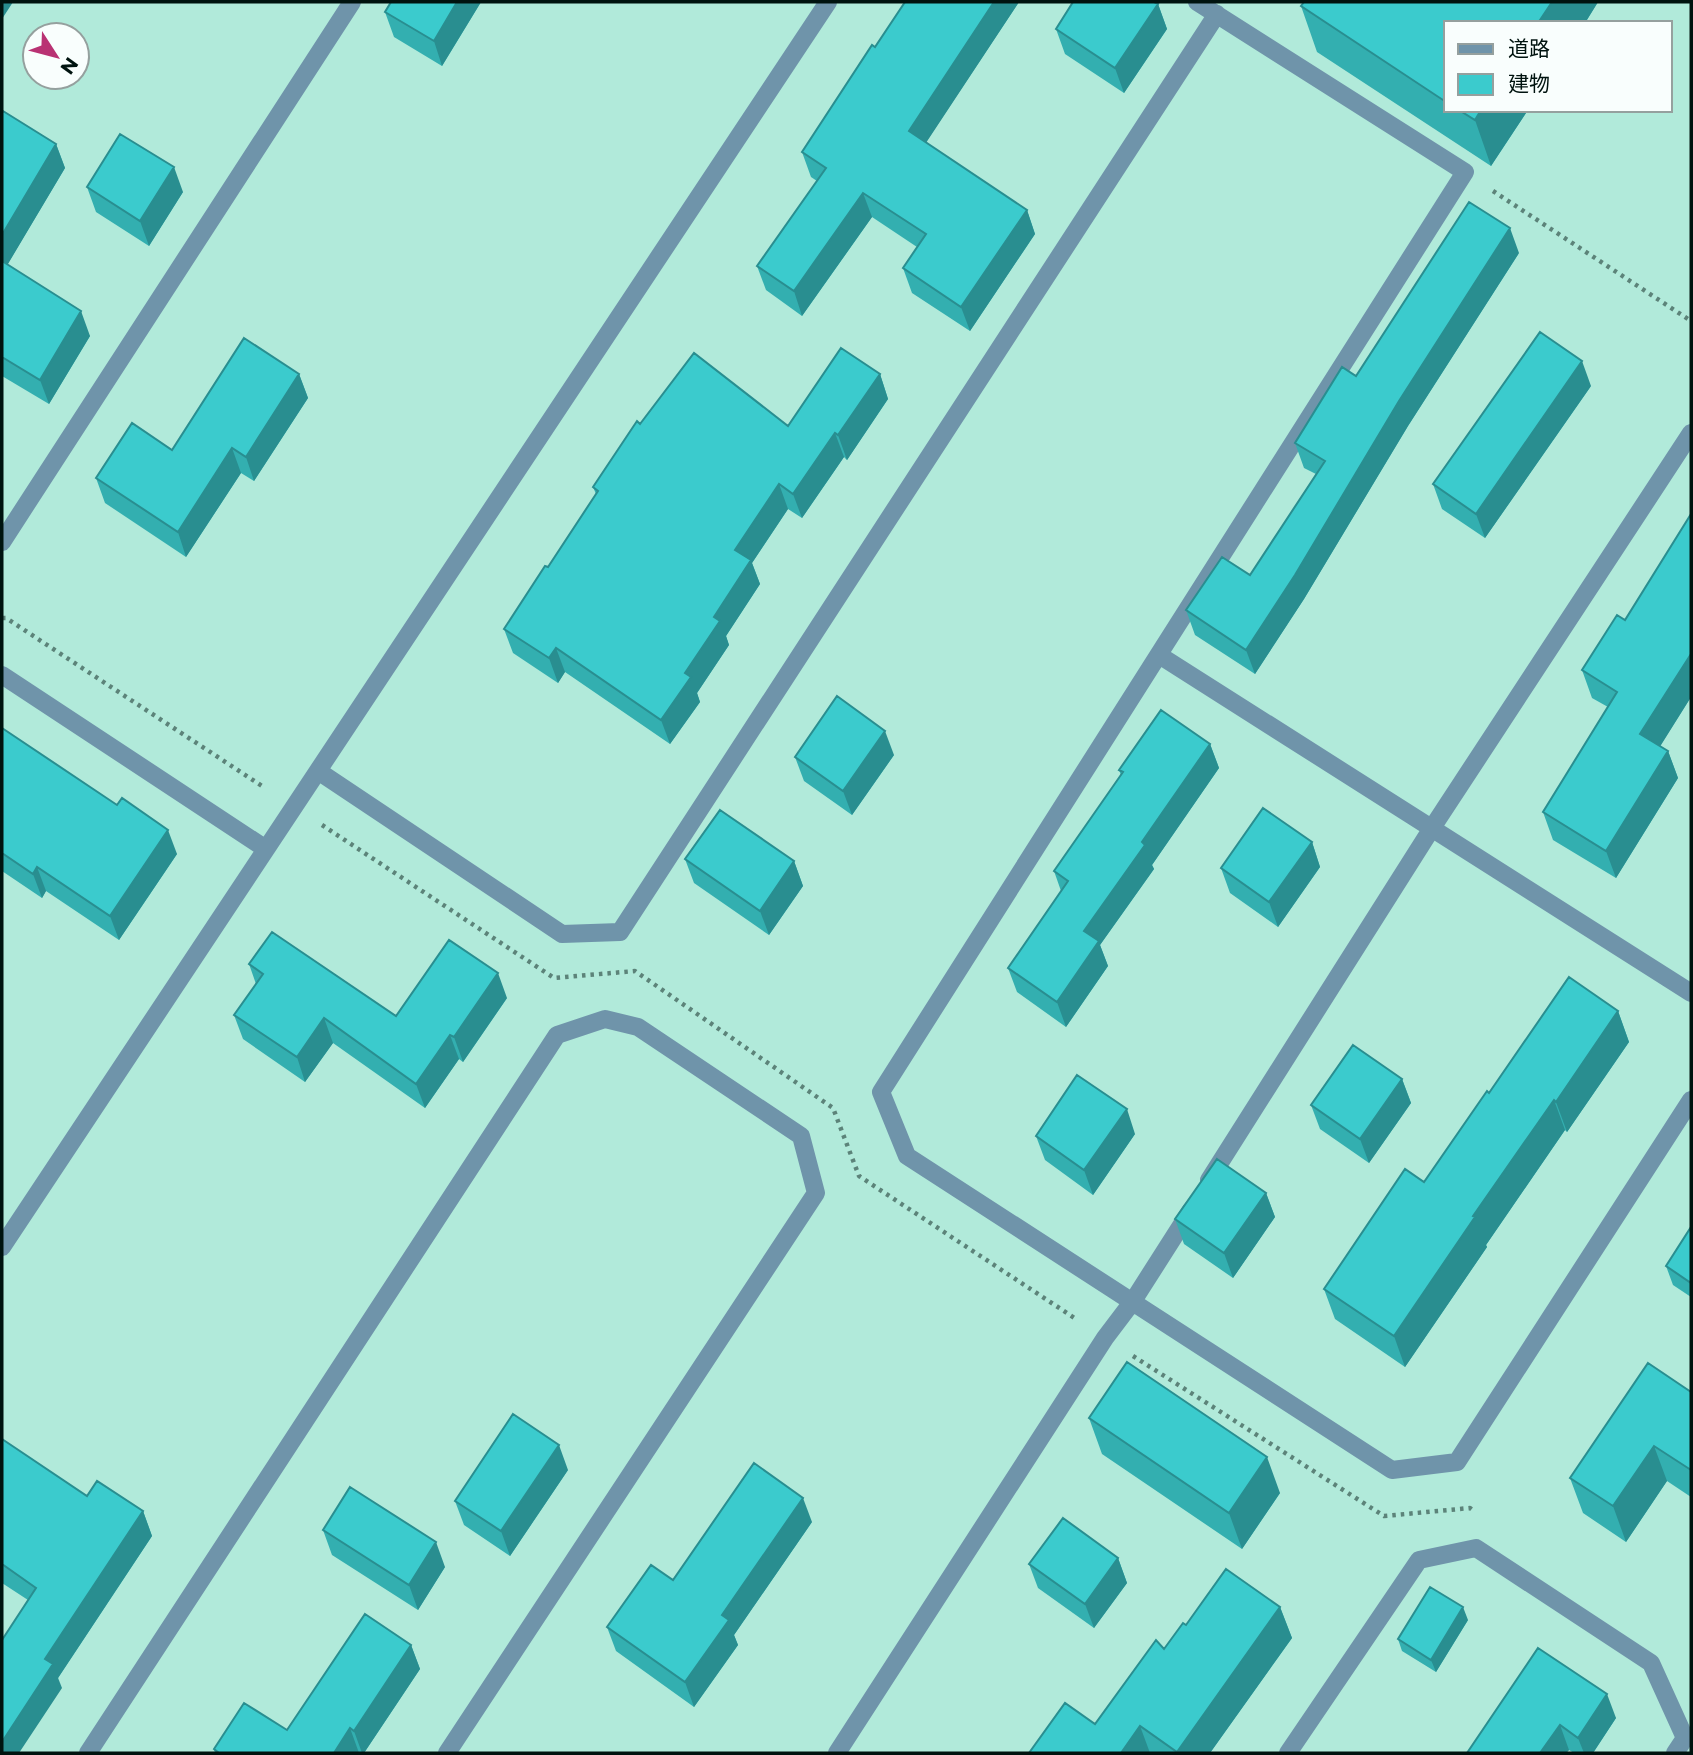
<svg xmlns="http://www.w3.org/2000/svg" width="1693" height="1755" font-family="Montserrat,'Noto Sans JP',sans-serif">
<rect width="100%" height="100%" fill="#b1eada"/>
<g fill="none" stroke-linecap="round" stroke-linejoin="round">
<path stroke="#5c8379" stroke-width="4.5" stroke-dasharray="3.5 5" stroke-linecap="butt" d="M 1493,191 L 1691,321
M 2,618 L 6,618 L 265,788
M 322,825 L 554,978 L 635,971 L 833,1108 L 859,1176 L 1076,1319
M 1133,1356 L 1384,1516 L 1470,1508 L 1475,1512"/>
<path stroke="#6f94aa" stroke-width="18" d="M 1197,2 L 1465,172 L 881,1092 L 907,1156 L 1392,1470 L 1457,1462 L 1691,1100
M 2,542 L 352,2
M 1159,655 L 1691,993
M 2,675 L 266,849
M 318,771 L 562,934 L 620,932 L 1217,14
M 1209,1180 L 1432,828 L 1691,433
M 2,1247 L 828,2
M 88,1753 L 557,1035 L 605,1019 L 638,1027 L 801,1136 L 816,1193 L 447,1753
M 837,1753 L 1105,1338 L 1133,1301 L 1191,1210
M 1288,1753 L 1419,1560 L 1476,1548 L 1651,1663 L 1685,1738 L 1675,1753"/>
</g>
<path fill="#33afb0" d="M 481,2 L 442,66 L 394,37 L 385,12 Z
M 905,2 L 1019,2 L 926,142 L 1027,210 L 1035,234 L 970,331 L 912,293 L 903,268 L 917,247 L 872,217 L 802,316 L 766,290 L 757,266 L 817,181 L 811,177 L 802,152 L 875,47 Z
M 1304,2 L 1598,2 L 1585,23 L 1446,23 L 1446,110 L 1528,110 L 1491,166 L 1317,52 L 1301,6 Z
M 1158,4 L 1167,29 L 1124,93 L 1065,54 L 1056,29 Z
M 2,113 L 56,144 L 65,168 L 7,265 L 90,336 L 49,404 L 2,376 Z
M 87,187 L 183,192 L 149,246 L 96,212 Z
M 1519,253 L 1408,426 L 1304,599 L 1255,674 L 1195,635 L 1186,610 L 1250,575 L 1316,474 L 1304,468 L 1295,443 L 1356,376 Z
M 299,374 L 308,398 L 254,481 L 241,473 L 186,557 L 105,503 L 96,478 L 172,450 Z
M 880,374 L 888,399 L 847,460 L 844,457 L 802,518 L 788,509 L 752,563 L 760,584 L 726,636 L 729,645 L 697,693 L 700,702 L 670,744 L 565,672 L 558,683 L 513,653 L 504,629 L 548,567 L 596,494 L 593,487 L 640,424 L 788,426 Z
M 1591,386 L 1485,538 L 1442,509 L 1433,484 Z
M 1691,514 L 1691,697 L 1660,746 L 1668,751 L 1678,778 L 1616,878 L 1553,840 L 1543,812 L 1608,707 L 1592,698 L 1582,670 L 1625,620 Z
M 2,728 L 177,854 L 119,940 L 46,891 L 42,898 L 2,871 Z
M 1210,744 L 1219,768 L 1152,865 L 1154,869 L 1100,945 L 1108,966 L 1066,1027 L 1017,992 L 1008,968 L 1061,891 L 1054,871 L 1121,775 L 1119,770 Z
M 894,755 L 852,815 L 804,781 L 795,757 Z
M 1312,842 L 1320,867 L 1278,927 L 1230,893 L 1221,868 Z
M 685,859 L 794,861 L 803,886 L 769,935 L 694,883 Z
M 249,964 L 396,1016 L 507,998 L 463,1062 L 459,1059 L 425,1108 L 333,1043 L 305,1082 L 243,1039 L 234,1015 L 256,984 Z
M 1618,1011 L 1629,1042 L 1567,1132 L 1565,1130 L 1486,1245 L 1487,1247 L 1405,1367 L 1335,1319 L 1324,1289 L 1424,1182 L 1489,1093 Z
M 1402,1079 L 1411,1103 L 1369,1163 L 1320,1129 L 1311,1105 Z
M 1135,1134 L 1093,1195 L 1045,1160 L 1036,1136 Z
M 1266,1193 L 1275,1217 L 1233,1278 L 1184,1244 L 1175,1219 Z
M 1691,1227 L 1691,1297 L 1673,1285 L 1666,1266 Z
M 1691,1392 L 1691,1497 L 1667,1481 L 1626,1542 L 1583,1513 L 1570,1478 Z
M 1089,1418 L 1280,1493 L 1242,1549 L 1102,1454 Z
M 2,1439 L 87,1496 L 143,1511 L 152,1536 L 58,1678 L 62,1688 L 28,1600 L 2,1583 Z
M 568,1470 L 510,1556 L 464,1525 L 455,1501 Z
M 812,1522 L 734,1635 L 738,1645 L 694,1707 L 616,1651 L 607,1627 L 673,1580 Z
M 323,1530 L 445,1567 L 418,1610 L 332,1555 Z
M 1118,1558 L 1127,1583 L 1094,1628 L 1038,1588 L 1029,1564 Z
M 1280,1607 L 1292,1638 L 1210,1753 L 1029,1753 L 1095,1724 L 1186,1625 Z
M 1468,1620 L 1436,1672 L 1402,1651 L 1398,1639 Z
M 411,1645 L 420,1669 L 364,1753 L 215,1753 L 214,1749 L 287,1730 Z
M 1538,1648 L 1616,1718 L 1593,1753 L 1574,1753 L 1569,1750 L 1566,1753 L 1467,1753 Z"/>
<path fill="#298e90" d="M 2,2 L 13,2 L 2,19 Z
M 457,2 L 481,2 L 442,66 L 434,41 Z
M 994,2 L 1019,2 L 918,155 L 909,131 Z
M 1552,2 L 1598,2 L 1585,23 L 1538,23 Z
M 1158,4 L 1167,29 L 1124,93 L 1115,68 Z
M 1481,110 L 1528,110 L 1491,166 L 1475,120 Z
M 56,144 L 65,168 L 2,274 L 2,235 Z
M 174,167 L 183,192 L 149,246 L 140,221 Z
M 863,193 L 872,217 L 802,316 L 794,291 Z
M 1027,210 L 1035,234 L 970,331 L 961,307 Z
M 1510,228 L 1519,253 L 1408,426 L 1304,599 L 1255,674 L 1246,650 L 1399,401 Z
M 81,311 L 90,336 L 49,404 L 40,380 Z
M 1582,361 L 1591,386 L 1485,538 L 1476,514 Z
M 299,374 L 308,398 L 254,481 L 246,457 Z
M 880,374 L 888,399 L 847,460 L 838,435 Z
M 835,433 L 844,457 L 802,518 L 793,494 Z
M 232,448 L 241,473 L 186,557 L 178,532 Z
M 779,484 L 788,509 L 752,563 L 760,584 L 726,636 L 729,645 L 697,693 L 700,702 L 670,744 L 661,720 L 685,673 L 735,550 Z
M 556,648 L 565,672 L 558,683 L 549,658 Z
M 1691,654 L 1691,697 L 1651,761 L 1640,734 Z
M 885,731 L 894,755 L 852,815 L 843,791 Z
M 1210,744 L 1219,768 L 1152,865 L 1154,869 L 1100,945 L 1108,966 L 1066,1027 L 1057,1002 L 1084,931 L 1142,842 Z
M 1668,751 L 1678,778 L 1616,878 L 1606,851 Z
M 168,830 L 177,854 L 119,940 L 110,916 Z
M 1312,842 L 1320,867 L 1278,927 L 1269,902 Z
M 794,861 L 803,886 L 769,935 L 760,911 Z
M 37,867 L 46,891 L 42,898 L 33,874 Z
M 498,973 L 507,998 L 463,1062 L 454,1037 Z
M 1618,1011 L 1629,1042 L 1567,1132 L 1556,1102 Z
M 324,1018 L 333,1043 L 305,1082 L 297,1057 Z
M 450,1035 L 459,1059 L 425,1108 L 416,1084 Z
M 1402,1079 L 1411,1103 L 1369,1163 L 1360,1139 Z
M 1554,1100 L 1565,1130 L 1486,1245 L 1487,1247 L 1405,1367 L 1394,1336 L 1473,1216 Z
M 1127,1109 L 1135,1134 L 1093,1195 L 1084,1170 Z
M 1266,1193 L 1275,1217 L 1233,1278 L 1224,1253 Z
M 559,1445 L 568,1470 L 510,1556 L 501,1531 Z
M 1654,1446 L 1667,1481 L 1626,1542 L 1613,1506 Z
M 1267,1457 L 1280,1493 L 1242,1549 L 1229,1513 Z
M 803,1498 L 812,1522 L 734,1635 L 738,1645 L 694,1707 L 685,1682 L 722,1615 Z
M 143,1511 L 152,1536 L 58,1678 L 62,1688 L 19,1753 L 2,1753 L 2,1742 L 45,1659 Z
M 436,1542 L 445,1567 L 418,1610 L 409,1585 Z
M 1118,1558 L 1127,1583 L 1094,1628 L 1085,1604 Z
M 1280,1607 L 1292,1638 L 1210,1753 L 1177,1753 L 1177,1752 Z
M 1463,1607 L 1468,1620 L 1436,1672 L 1431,1660 Z
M 411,1645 L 420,1669 L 364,1753 L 362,1753 L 354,1731 Z
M 1607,1694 L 1616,1718 L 1593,1753 L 1584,1753 L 1578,1738 Z
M 1560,1725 L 1569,1750 L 1566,1753 L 1540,1753 Z
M 1140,1726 L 1150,1753 L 1121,1753 Z
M 350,1728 L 359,1753 L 334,1753 Z"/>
<path fill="#3bcbcd" stroke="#298e90" stroke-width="2" d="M 391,2 L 457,2 L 434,41 L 385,12 Z
M 905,2 L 994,2 L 909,131 L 1027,210 L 961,307 L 903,268 L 926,234 L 863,193 L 794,291 L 757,266 L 826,168 L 802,152 L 872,45 L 875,47 Z
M 1073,2 L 1154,2 L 1158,4 L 1115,68 L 1056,29 Z
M 1304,2 L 1552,2 L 1538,23 L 1446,23 L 1446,102 L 1301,6 Z
M 1459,110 L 1481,110 L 1475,120 Z
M 3,111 L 56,144 L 2,235 L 2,113 Z
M 120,134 L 174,167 L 140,221 L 87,187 Z
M 1469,202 L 1510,228 L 1399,401 L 1295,575 L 1246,650 L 1186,610 L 1222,557 L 1250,575 L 1325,461 L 1295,443 L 1342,367 L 1356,376 Z
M 2,261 L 81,311 L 40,380 L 2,357 Z
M 1540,332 L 1582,361 L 1476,514 L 1433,484 Z
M 244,338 L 299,374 L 246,457 L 232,448 L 178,532 L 96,478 L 132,423 L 172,450 Z
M 841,348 L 880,374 L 838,435 L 835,433 L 793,494 L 779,484 L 735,550 L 751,560 L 714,617 L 720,621 L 685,673 L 691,677 L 661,720 L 556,648 L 549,658 L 504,629 L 545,566 L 548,567 L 598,491 L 593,487 L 637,421 L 640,424 L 694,353 L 788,426 Z
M 1691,514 L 1691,654 L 1640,734 L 1668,751 L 1606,851 L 1543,812 L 1617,692 L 1582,670 L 1617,615 L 1625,620 Z
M 837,696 L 885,731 L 843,791 L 795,757 Z
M 1161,710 L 1210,744 L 1142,842 L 1145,845 L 1084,931 L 1099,941 L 1057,1002 L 1008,968 L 1068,881 L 1054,871 L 1123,772 L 1119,770 Z
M 2,728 L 117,805 L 122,798 L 168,830 L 110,916 L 37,867 L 33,874 L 2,853 Z
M 1263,808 L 1312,842 L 1269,902 L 1221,868 Z
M 720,810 L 794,861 L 760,911 L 685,859 Z
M 272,932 L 396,1016 L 449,940 L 498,973 L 454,1037 L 450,1035 L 416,1084 L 324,1018 L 297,1057 L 234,1015 L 263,974 L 249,964 Z
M 1569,977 L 1618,1011 L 1556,1102 L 1554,1100 L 1473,1216 L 1475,1217 L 1394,1336 L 1324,1289 L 1405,1169 L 1424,1182 L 1487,1091 L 1489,1093 Z
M 1353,1045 L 1402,1079 L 1360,1139 L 1311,1105 Z
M 1077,1075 L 1127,1109 L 1084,1170 L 1036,1136 Z
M 1217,1159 L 1266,1193 L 1224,1253 L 1175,1219 Z
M 1691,1227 L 1691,1283 L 1666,1266 Z
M 1127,1362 L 1267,1457 L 1229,1513 L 1089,1418 Z
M 1648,1363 L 1691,1392 L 1691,1470 L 1654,1446 L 1613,1506 L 1570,1478 Z
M 513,1414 L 559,1445 L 501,1531 L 455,1501 Z
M 2,1439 L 87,1496 L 97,1481 L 143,1511 L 45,1659 L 53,1664 L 2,1742 L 2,1640 L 36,1588 L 2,1564 Z
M 754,1463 L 803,1498 L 722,1615 L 729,1620 L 685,1682 L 607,1627 L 651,1565 L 673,1580 Z
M 350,1487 L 436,1542 L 409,1585 L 323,1530 Z
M 1063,1518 L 1118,1558 L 1085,1604 L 1029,1564 Z
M 1226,1569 L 1280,1607 L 1177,1752 L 1140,1726 L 1121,1753 L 1029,1753 L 1065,1703 L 1095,1724 L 1156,1640 L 1164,1649 L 1183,1623 L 1186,1625 Z
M 1430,1587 L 1463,1607 L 1431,1660 L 1398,1639 Z
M 365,1614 L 411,1645 L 354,1731 L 350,1728 L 334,1753 L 219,1753 L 214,1749 L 244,1703 L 287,1730 Z
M 1538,1648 L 1607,1694 L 1578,1738 L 1560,1725 L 1540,1753 L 1467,1753 Z"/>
<rect width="1693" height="1755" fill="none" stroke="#00130f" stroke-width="7"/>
<rect x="1444" y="21" width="228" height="91" fill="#f9fefd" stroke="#95a09e" stroke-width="2"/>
<rect x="1458" y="44" width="35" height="10" fill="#6f94aa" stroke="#95a09e" stroke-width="2"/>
<text x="1508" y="56" font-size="21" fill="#00130f">道路</text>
<rect x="1458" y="74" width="35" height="21" fill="#3bcbcd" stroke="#95a09e" stroke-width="2"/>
<text x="1508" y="91" font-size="21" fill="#00130f">建物</text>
<g transform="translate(56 56) rotate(126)"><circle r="33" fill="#f9fefd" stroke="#95a09e" stroke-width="2"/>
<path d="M0-5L12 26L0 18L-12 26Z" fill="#b93273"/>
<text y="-10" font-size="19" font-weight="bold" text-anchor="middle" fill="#00130f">N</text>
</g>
</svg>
